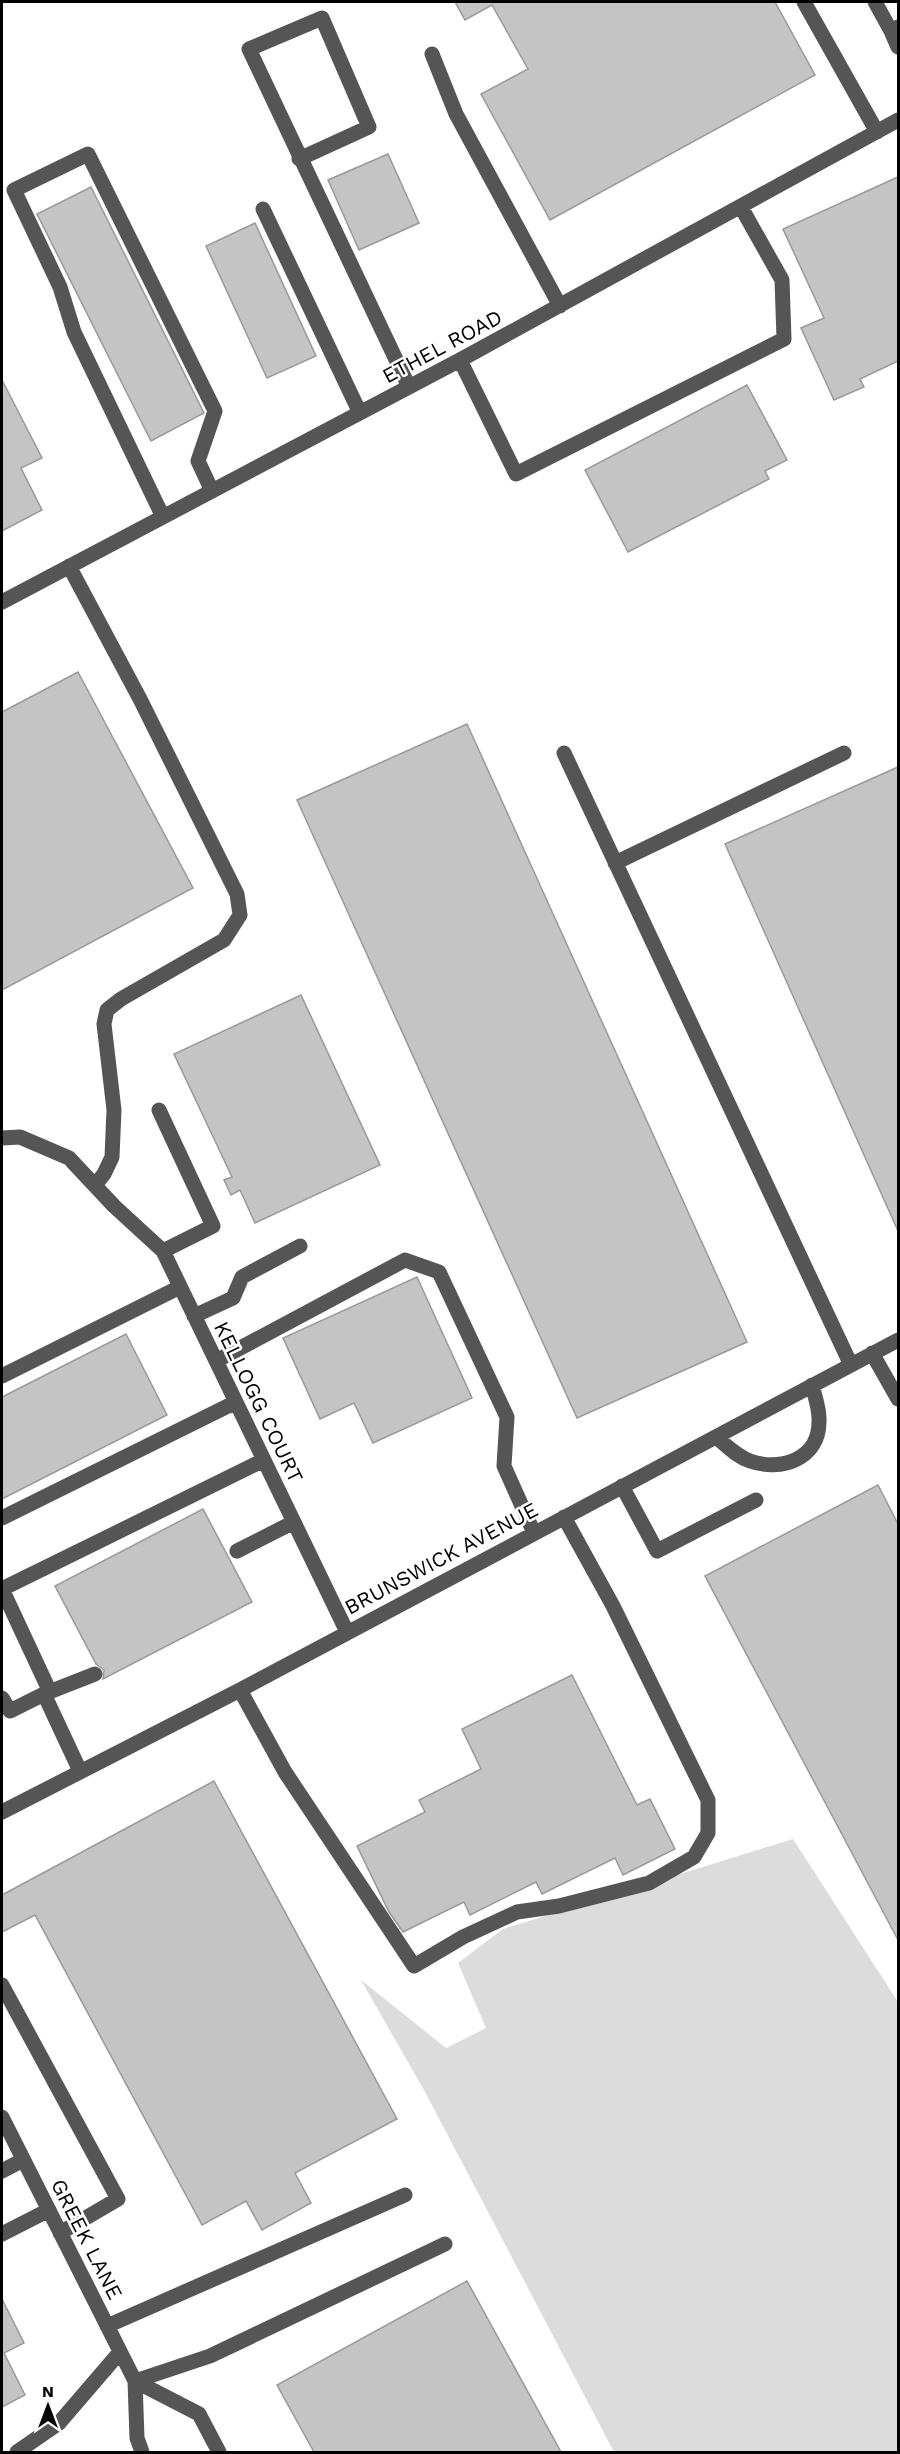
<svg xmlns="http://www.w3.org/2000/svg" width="900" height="2454" font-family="'Work Sans',sans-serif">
<rect width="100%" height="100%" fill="#fff"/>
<path fill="#dcdcdc" d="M 793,1839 L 898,2002 L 898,2452 L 614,2452 L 424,2090 L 361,1980 L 446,2048 L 486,2028 L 458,1963 L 503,1929 Z"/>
<path fill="#c4c4c4" stroke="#999" stroke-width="1.5" d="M 455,2 L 775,2 L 815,75 L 550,220 L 481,94 L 528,69 L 492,5 L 465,20 Z
M 388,154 L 419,223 L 359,250 L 328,180 Z
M 898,177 L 898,361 L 860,379 L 864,387 L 834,400 L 801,328 L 824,318 L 783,229 Z
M 91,187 L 204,413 L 151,441 L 37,214 Z
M 255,223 L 316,356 L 267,378 L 206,246 Z
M 2,380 L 42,458 L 21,468 L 42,510 L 2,531 Z
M 747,385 L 787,460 L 765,471 L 769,479 L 628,552 L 585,470 Z
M 78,672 L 193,888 L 2,990 L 2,712 Z
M 467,724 L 747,1342 L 577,1418 L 297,800 Z
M 898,767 L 898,1231 L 725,844 Z
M 301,995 L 380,1165 L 255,1223 L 240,1190 L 231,1195 L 224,1180 L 232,1177 L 174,1054 Z
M 417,1277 L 472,1398 L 373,1443 L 354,1403 L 320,1419 L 283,1338 Z
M 126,1334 L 167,1415 L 2,1499 L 2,1397 Z
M 878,1485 L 898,1524 L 898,1940 L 705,1576 Z
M 203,1509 L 252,1602 L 103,1679 L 104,1670 L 96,1664 L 55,1586 Z
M 572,1675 L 637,1805 L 650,1799 L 675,1849 L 623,1875 L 615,1858 L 542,1894 L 536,1882 L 470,1915 L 464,1902 L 403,1932 L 389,1912 L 357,1846 L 425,1812 L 419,1800 L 481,1769 L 462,1729 Z
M 214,1781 L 397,2119 L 295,2173 L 311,2203 L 262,2230 L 246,2201 L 202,2225 L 35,1915 L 2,1932 L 2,1895 Z
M 467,2281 L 561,2452 L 314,2452 L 277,2385 Z
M 2,2299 L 24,2343 L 4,2353 L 25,2395 L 2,2407 Z"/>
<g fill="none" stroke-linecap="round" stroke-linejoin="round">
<path stroke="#555" stroke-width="15" d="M 804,2 L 877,132
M 875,2 L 891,31
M 898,27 L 891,31 L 898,47
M 432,54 L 456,114 L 560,306
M 299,159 L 369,127 L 322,18 L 249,49 L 409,387
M 263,209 L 360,413
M 460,360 L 516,474 L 784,339 L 782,280 L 741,207
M 163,517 L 74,332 L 60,287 L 14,190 L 88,154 L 215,411 L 198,461 L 212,491
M 69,566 L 140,699 L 237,894 L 240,915 L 224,940 L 121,999 L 107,1010 L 104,1024 L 114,1110 L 112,1157 L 104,1174 L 95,1185
M 2,602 L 460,360 L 898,120
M 564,753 L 851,1365
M 615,863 L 844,753
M 159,1110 L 213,1226 L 163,1251
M 2,1138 L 20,1137 L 69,1158 L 114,1206 L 163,1251 L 347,1632
M 194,1316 L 233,1298 L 242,1277 L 300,1246
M 872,1353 L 898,1399
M 216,1361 L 405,1260 L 439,1272 L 507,1417 L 504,1466 L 534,1533
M 2,1376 L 180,1287
M 716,1437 C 727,1446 736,1456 750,1461 C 781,1472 819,1459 819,1422 C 820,1410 815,1397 812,1385
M 622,1486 L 657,1551 L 756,1500
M 2,1518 L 236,1402
M 237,1551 L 294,1522
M 240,1690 L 285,1772 L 414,1966 L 463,1937 L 517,1912 L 559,1906 L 649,1883 L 694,1857 L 708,1833 L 708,1800 L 613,1606 L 564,1517
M 50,1692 L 2,1589 L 264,1460
M 2,1698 L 10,1711 L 44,1694
M 80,1771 L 44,1694 L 95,1674
M 2,1812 L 240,1690 L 898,1340
M 2,1985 L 118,2199 L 60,2233
M 2,2117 L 135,2381 L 137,2438 L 142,2452
M 2,2171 L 23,2160
M 2,2234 L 49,2210
M 107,2326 L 405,2195
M 135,2381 L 210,2356 L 445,2244
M 135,2381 L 199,2414 L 219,2452
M 17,2452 L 59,2423 L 120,2352"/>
</g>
<g text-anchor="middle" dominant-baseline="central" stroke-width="5" stroke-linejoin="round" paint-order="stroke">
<g font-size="21" fill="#000" stroke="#fff">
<text transform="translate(442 346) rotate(-28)">ETHEL ROAD</text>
<text transform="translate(259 1402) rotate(64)">KELLOGG COURT</text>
<text transform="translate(441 1558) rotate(-28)">BRUNSWICK AVENUE</text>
<text transform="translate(87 2239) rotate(63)">GREEK LANE</text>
</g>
</g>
<rect width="900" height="2454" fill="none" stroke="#000000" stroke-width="6"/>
<g transform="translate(48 2406)" stroke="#ffffff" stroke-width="4.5" paint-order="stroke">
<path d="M0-4.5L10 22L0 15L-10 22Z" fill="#000000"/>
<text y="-9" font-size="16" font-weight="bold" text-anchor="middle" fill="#000000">N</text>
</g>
</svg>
